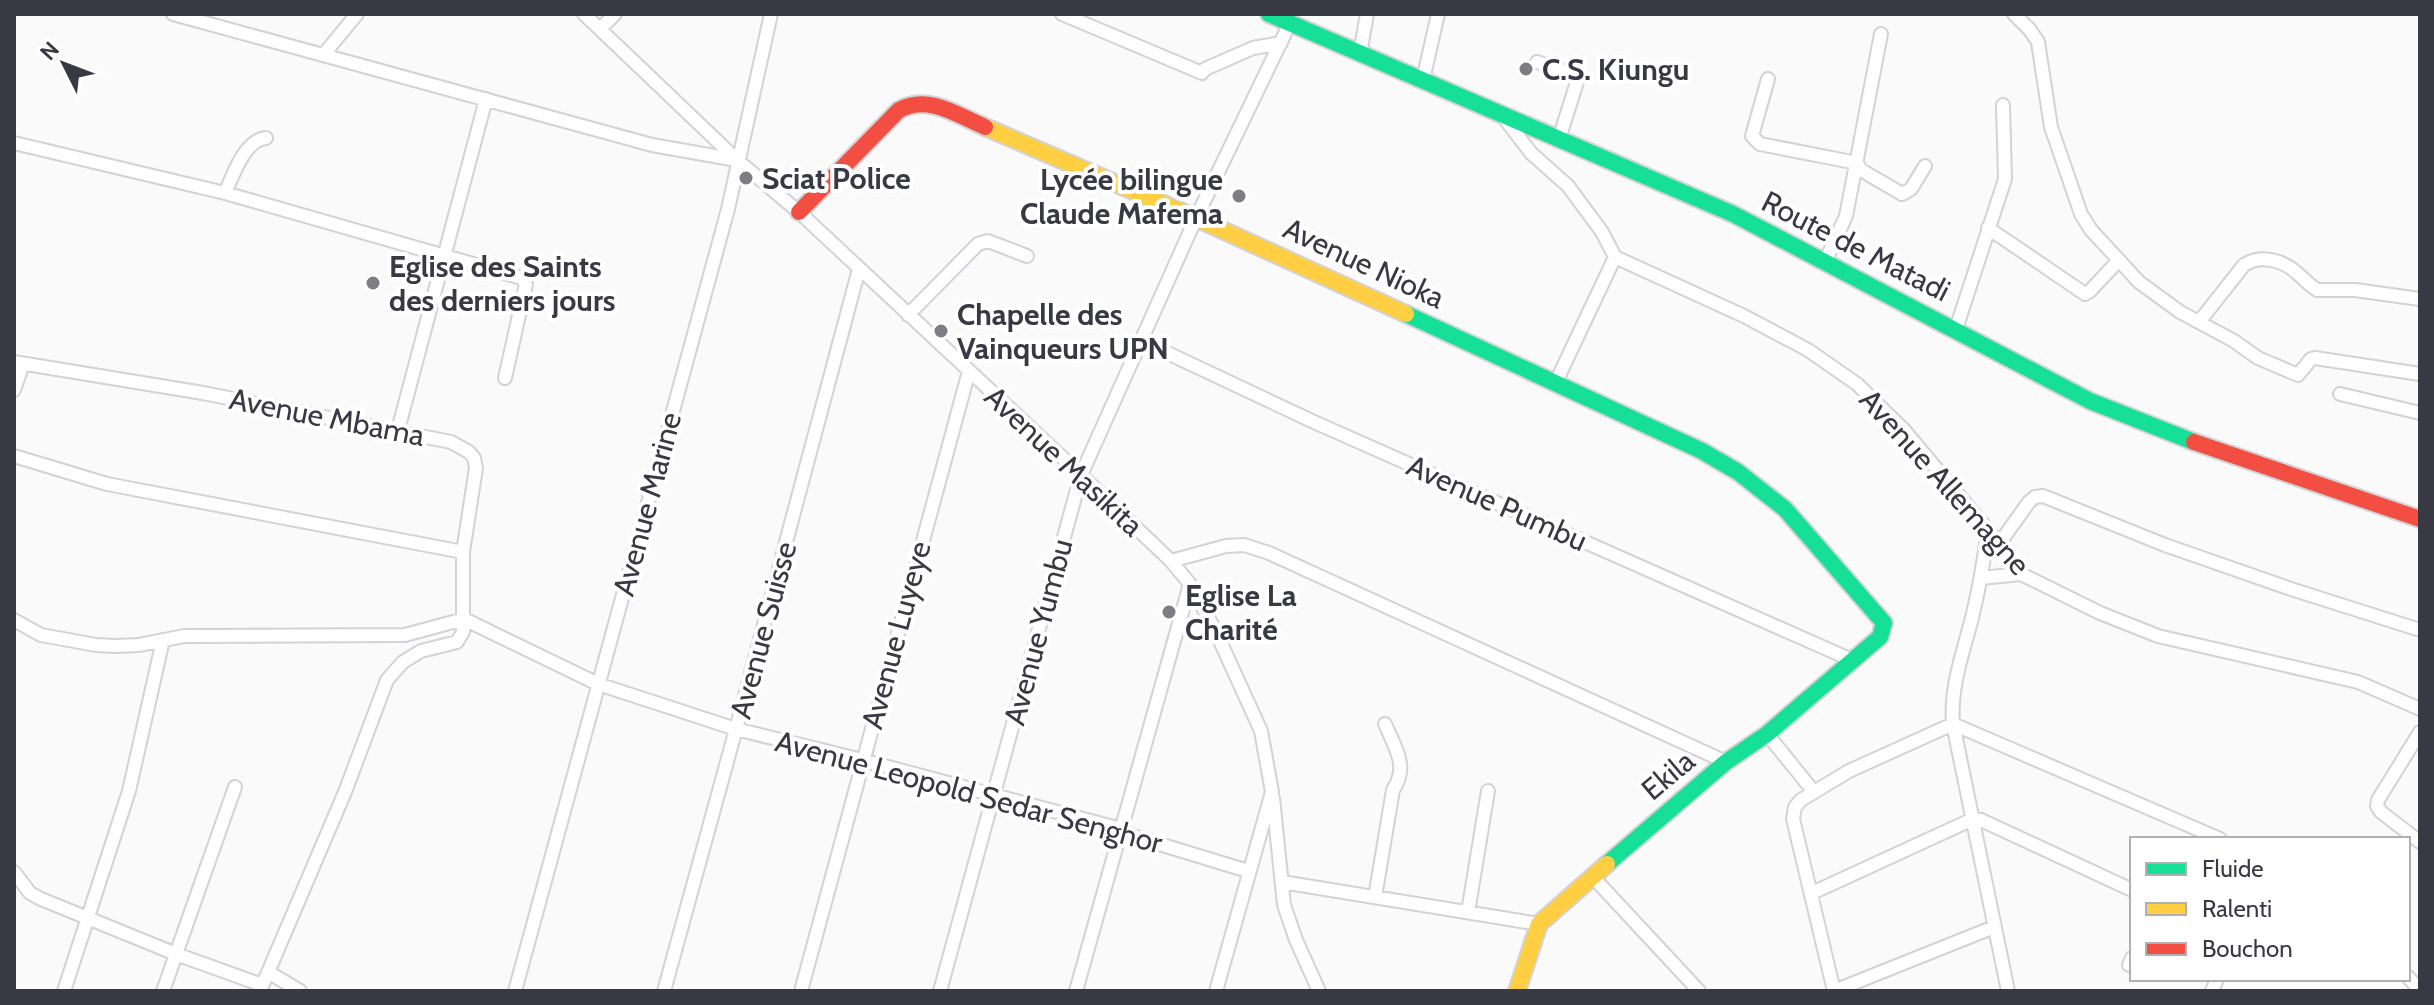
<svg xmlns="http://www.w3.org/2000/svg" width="2434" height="1005" font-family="Cabin,sans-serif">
<rect width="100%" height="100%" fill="#fafafa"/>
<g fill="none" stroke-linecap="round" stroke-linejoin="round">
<g stroke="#d2d2d7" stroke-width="16">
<path id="street" d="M 173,14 L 652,145 L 737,160
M 584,14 L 737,160 L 799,212 L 1081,475 L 1171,561 L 1190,584 L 1215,630 L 1261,731 L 1272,792 L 1216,991
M 1062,14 L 1202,73 L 1205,69 L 1253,48 L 1281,43
M 2014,14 L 2030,30 L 2038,42 L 2051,127 L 2081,214 L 2091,230 L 2139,282 L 2180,312 L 2234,341 L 2258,358 L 2298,375 L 2311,359 L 2315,358 L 2420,374
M 600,29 L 615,14
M 324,54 L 357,14
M 1360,54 L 1367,14
M 1537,62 L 1572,74 L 1577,82 L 1559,139
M 1768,79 L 1752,136 L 1760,144 L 1857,163 L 1861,170 L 1902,194 L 1911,189 L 1925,166
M 1423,80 L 1438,14
M 1505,119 L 1531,153 L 1568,186 L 1602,232 L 1615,257 L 1744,316 L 1808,350 L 1857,384 L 1904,430 L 1988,530 L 2021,574 L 2100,613 L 2158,636 L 2358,682 L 2420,709
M 14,143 L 225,193 L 522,278 L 526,284 L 505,378
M 225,193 C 233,176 244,140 266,138
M 1988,228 L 2085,294 L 2090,291 L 2119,260
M 1825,262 L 1846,216 L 1881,34
M 908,315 L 978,244 L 988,241 L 1027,256
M 2199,322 L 2244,265 C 2260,254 2283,260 2297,273 C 2304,279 2309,285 2317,290 L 2355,290 L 2420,299
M 1956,329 L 2005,179 L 2003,105
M 1142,341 L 1314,422 L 1854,661
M 14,362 L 203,393 L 451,442 L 469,452 L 474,458 L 476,468 L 463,552 L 463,632 L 457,642 L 421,651 L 403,662 L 387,680 L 345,792 L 260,991
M 1556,382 L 1615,257
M 14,390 L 23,364
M 2340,394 L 2420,413
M 398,430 L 486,99
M 14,456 L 107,484 L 463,552
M 1988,530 C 1984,560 1979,589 1972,618 C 1963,653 1950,687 1953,724 L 2008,991
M 1999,544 L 2029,502 L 2035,497 L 2043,496 L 2165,545 L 2291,589 L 2420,630
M 1171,561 L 1226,546 L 1244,545 L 1269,553 L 1726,762
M 1981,578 L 2021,574
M 14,620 L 41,635 L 96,645 L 115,646 L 139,645 L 184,636 L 405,635 L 464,619 L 598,684 L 736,729 L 862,760 L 1121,829 L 1133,836 L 1248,871
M 2420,732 L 2378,800 L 2377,806 L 2381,812 L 2420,842
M 1767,734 L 1814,792
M 1273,798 L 1284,905 L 1296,940 L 1319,991
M 14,872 L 30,893 L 41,899 L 176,954 L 262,985
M 1592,876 L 1699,991
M 1282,882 L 1539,924
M 1812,893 L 1973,819 L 1981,820 L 2132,890
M 1375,897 L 1393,790 C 1409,766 1395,748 1385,724
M 1468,912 L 1488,791
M 2129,965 L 2132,958
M 268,972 L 300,991
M 2408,977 L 2420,990
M 64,991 L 129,791 L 163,640
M 163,991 L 235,787
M 515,991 L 728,209 L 771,14
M 664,991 L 736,729 L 859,269
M 801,991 L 969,371
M 940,991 L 1081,475 L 1196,218 L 1290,23
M 1076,991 L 1190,584
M 1834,991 L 1793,819 L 1795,807 L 1801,800 L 1849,771 L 1953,724 L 2220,839
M 1834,991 L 1994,927
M 2212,991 L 2217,979"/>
</g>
<g stroke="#d2d2d7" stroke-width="20">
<path id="fast" d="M 1269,14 L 1733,214 L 2090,401 L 2194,442
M 1406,314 L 1702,451 L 1738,472 L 1785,509 L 1884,623 L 1880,637 L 1767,734 L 1726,762 L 1607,864"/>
</g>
<g stroke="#d2d2d7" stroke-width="20">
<path id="slow" d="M 985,127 L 1196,218 L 1406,314
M 1517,991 L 1539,924 L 1607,864"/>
</g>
<g stroke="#d2d2d7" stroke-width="20">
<path id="jam" d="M 799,212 L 899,110 C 929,94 957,115 985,127
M 2194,442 L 2420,519"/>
</g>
<use href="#street" stroke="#fefefe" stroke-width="12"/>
<use href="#fast" stroke="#16e098" stroke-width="16"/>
<use href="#slow" stroke="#ffcf43" stroke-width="16"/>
<use href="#jam" stroke="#f24e42" stroke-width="16"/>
</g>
<g fill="#7d7d83" stroke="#fff" stroke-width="3">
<circle cx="1526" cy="69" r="8"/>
<circle cx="746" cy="178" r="8"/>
<circle cx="1239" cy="196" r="8"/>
<circle cx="373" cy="283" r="8"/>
<circle cx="941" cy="331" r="8"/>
<circle cx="1169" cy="612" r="8"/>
</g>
<g text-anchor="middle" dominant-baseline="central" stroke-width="8" stroke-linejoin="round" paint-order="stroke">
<g font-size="30" font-weight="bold" fill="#393943" stroke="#fff" text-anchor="start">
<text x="1542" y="69">C.S. Kiungu</text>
<text x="762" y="178">Sciat Police</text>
<text x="1223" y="179" text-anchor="end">Lycée bilingue<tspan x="1223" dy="34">Claude Mafema</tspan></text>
<text x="389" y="266">Eglise des Saints<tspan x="389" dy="34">des derniers jours</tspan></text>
<text x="957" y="314">Chapelle des<tspan x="957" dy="34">Vainqueurs UPN</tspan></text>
<text x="1185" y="595">Eglise La<tspan x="1185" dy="34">Charité</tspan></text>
</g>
<g font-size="30" fill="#393943" stroke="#fff">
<text transform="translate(1856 246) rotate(27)">Route de Matadi</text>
<text transform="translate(1364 263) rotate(25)">Avenue Nioka</text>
<text transform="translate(327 417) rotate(11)">Avenue Mbama</text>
<text transform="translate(1064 461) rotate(43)">Avenue Masikita</text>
<text transform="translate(1945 482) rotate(48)">Avenue Allemagne</text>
<text transform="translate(1497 503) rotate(24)">Avenue Pumbu</text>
<text transform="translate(647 504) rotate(-75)">Avenue Marine</text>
<text transform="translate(763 630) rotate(-75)">Avenue Suisse</text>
<text transform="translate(1038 632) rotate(-75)">Avenue Yumbu</text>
<text transform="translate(896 635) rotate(-75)">Avenue Luyeye</text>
<text transform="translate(1668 775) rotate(-40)">Ekila</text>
<text transform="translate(969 792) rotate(15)">Avenue Leopold Sedar Senghor</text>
</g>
</g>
<rect width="2434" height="1005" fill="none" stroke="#393943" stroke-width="32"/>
<rect x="2130" y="837" width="280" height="144" fill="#ffffff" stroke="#b0b0b4" stroke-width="2"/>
<rect x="2146" y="863" width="40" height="12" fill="#16e098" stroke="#b0b0b4" stroke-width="2"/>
<text x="2202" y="877" font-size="24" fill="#393943">Fluide</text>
<rect x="2146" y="903" width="40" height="12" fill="#ffcf43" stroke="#b0b0b4" stroke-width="2"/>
<text x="2202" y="917" font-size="24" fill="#393943">Ralenti</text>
<rect x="2146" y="943" width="40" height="12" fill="#f24e42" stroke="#b0b0b4" stroke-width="2"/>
<text x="2202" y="957" font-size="24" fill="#393943">Bouchon</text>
<g transform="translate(64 64) rotate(312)" stroke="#ffffff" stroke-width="6" paint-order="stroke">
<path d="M0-6L14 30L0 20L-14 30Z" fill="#393943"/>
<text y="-12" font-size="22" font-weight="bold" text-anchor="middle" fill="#393943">N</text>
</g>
</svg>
